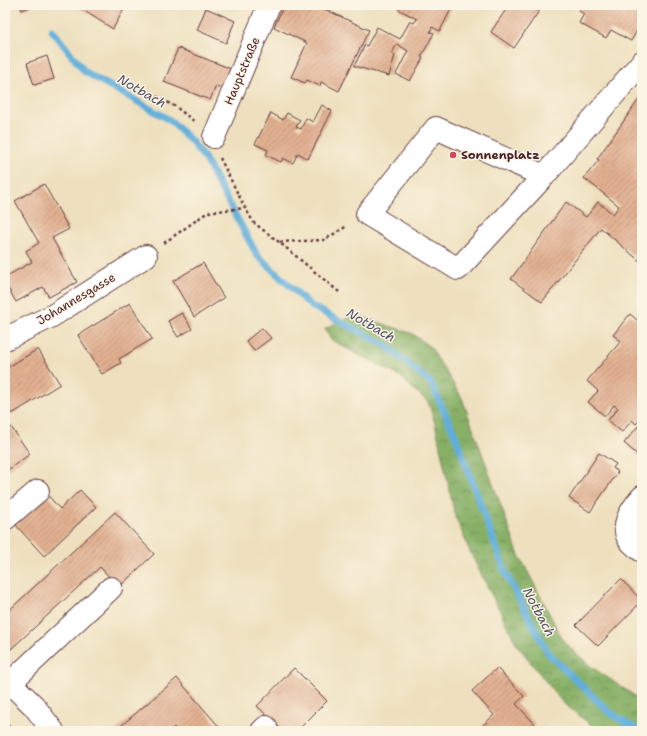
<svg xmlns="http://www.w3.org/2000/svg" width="647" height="736" font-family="'Shantell Sans',sans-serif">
<defs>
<pattern id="forest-crowns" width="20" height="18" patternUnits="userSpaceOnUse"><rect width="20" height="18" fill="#87b066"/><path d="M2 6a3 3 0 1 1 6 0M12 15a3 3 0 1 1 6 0" fill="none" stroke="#708f54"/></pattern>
<pattern id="building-hatch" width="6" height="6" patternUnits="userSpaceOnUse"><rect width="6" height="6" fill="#e2b091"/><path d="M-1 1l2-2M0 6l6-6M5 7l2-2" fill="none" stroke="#b98f77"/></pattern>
</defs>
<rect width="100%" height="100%" fill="#fcf5e5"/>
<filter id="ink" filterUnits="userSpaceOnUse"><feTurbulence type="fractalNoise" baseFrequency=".025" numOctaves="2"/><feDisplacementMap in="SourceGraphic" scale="8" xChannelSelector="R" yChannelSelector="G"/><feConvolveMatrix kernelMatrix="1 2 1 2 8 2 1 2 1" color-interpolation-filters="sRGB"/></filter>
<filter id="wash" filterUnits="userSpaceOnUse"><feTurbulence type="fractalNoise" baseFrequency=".012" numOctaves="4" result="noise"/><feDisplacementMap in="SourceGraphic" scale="16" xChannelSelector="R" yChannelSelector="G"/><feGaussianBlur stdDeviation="0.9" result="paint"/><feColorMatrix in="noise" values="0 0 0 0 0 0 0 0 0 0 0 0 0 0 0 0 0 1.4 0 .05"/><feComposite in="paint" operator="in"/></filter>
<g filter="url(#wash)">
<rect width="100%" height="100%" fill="#eee0be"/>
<path fill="url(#forest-crowns)" stroke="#686848" d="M 354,314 L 413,334 L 431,348 L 462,398 L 518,553 L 564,642 L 589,665 L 642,701 L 642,731 L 599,731 L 563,703 L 517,645 L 472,556 L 455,516 L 435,423 L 428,402 L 399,376 L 331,340 L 325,329 Z"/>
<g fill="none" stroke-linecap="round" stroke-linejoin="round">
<path stroke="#61aedb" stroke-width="7" d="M 52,30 L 85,72 L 170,120 L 192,142 L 205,159 L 257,255 L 311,306 L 385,345 L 431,383 L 455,435 L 506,574 L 548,653 L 608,711 L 638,731"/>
</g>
<g id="blocks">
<path fill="url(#building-hatch)" d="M 20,5 L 35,5 L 22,10 Z
M 75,5 L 126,5 L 113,29 Z
M 149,5 L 158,5 L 157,8 Z
M 284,5 L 316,5 L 369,30 L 339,91 L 321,82 L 320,86 L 307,80 L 305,83 L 291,77 L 307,43 L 274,27 Z
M 400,5 L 453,5 L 440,31 L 432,27 L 430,32 L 434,33 L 421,57 L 423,58 L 410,81 L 396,74 L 408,51 L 397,44 L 392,53 L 395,55 L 389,76 L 354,66 L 365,45 L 367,46 L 377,27 L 400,39 L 410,21 L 414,23 L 417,19 L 398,9 Z
M 509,5 L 543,5 L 514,48 L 491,32 Z
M 583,5 L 642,5 L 642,22 L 631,41 L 611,30 L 606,38 L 579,23 L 584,14 L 579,11 Z
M 206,8 L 235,21 L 226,43 L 197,30 Z
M 178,48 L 234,70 L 227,90 L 216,86 L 210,100 L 164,82 Z
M 47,56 L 54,79 L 34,85 L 27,63 Z
M 642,95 L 642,263 L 601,228 L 542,302 L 511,279 L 566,202 L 586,217 L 598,202 L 613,214 L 619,206 L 584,178 L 599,160 L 597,159 Z
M 322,105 L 332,111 L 308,159 L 298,153 L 293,163 L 283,158 L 281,162 L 266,155 L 268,150 L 255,144 L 271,113 L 283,120 L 287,113 L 300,120 L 296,127 L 301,129 L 306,118 L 313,122 Z
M 44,184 L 69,229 L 52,238 L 77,282 L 49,297 L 43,287 L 16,302 L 5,283 L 5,277 L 32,262 L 26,251 L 39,243 L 15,201 Z
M 203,263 L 224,298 L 194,317 L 173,281 Z
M 130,303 L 152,339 L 119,359 L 121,363 L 102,374 L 78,335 Z
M 182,313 L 192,329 L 178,337 L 168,321 Z
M 630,314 L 642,324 L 642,417 L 636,424 L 632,420 L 622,432 L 608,420 L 618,408 L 614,405 L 605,416 L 588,402 L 598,391 L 587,381 L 621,341 L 613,335 Z
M 262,328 L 271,338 L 254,351 L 246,341 Z
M 38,349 L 60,384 L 12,414 L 5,403 L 5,369 Z
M 9,424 L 30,454 L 5,472 L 5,427 Z
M 639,425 L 642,427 L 642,455 L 640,457 L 624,443 Z
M 599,453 L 616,464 L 613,468 L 618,472 L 590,512 L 569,498 Z
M 80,490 L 96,507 L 44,556 L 13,522 L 45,492 L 60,509 Z
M 115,512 L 154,554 L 119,587 L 100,567 L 10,650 L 5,645 L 5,614 Z
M 621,579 L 642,601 L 598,646 L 576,625 Z
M 294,668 L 327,701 L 297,731 L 283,731 L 257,706 Z
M 497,668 L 524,696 L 516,704 L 535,724 L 528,731 L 483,731 L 480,728 L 494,715 L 472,691 Z
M 177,678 L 221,729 L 218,731 L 177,731 L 174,727 L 170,731 L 115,731 Z
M 5,720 L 13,731 L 5,731 Z"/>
</g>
</g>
<g filter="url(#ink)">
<use href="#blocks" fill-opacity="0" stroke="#633c41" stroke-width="1"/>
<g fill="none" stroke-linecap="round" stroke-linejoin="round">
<g stroke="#633c41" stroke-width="24">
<path id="minor" d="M 214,137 L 269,5
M 544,176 L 436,128 L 367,214 L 458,269 L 544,176 L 642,62
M 5,339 L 52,316 L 146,256
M 642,497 C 633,507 621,524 628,538 C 631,543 638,548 642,551
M 5,519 L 38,491
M 5,678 L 34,706 L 53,731
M 10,683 L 111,588
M 262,731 L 266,727"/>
</g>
<path stroke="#633c41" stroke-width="2.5" stroke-dasharray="3 3" stroke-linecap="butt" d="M 125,79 L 176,107 L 195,122
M 220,158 L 245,208 L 254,223 L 279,242 L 339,292
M 280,242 L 324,240 L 347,226
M 164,243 L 208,212 L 245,208"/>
<use href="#minor" stroke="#fff" stroke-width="22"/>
</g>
</g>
<circle fill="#d1495b" stroke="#fcf5e5" stroke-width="1.5" cx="453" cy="155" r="4"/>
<g text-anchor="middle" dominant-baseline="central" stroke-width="3" stroke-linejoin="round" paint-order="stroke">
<g font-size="12" fill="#4a1f2b" stroke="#fcf5e5">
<text transform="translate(242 71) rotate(-67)">Hauptstraße</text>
<text transform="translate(76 299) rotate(-31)">Johannesgasse</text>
</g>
<g font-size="12" font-weight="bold" fill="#4a1f2b" stroke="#fcf5e5" text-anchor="start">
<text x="461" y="155">Sonnenplatz</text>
</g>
<g font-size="13" font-style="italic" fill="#525169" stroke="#fcf5e5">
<text transform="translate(142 91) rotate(30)">Notbach</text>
<text transform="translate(371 325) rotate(30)">Notbach</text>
<text transform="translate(539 612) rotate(62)">Notbach</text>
</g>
</g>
<rect width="647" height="736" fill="none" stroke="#fcf5e5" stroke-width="20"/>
</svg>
